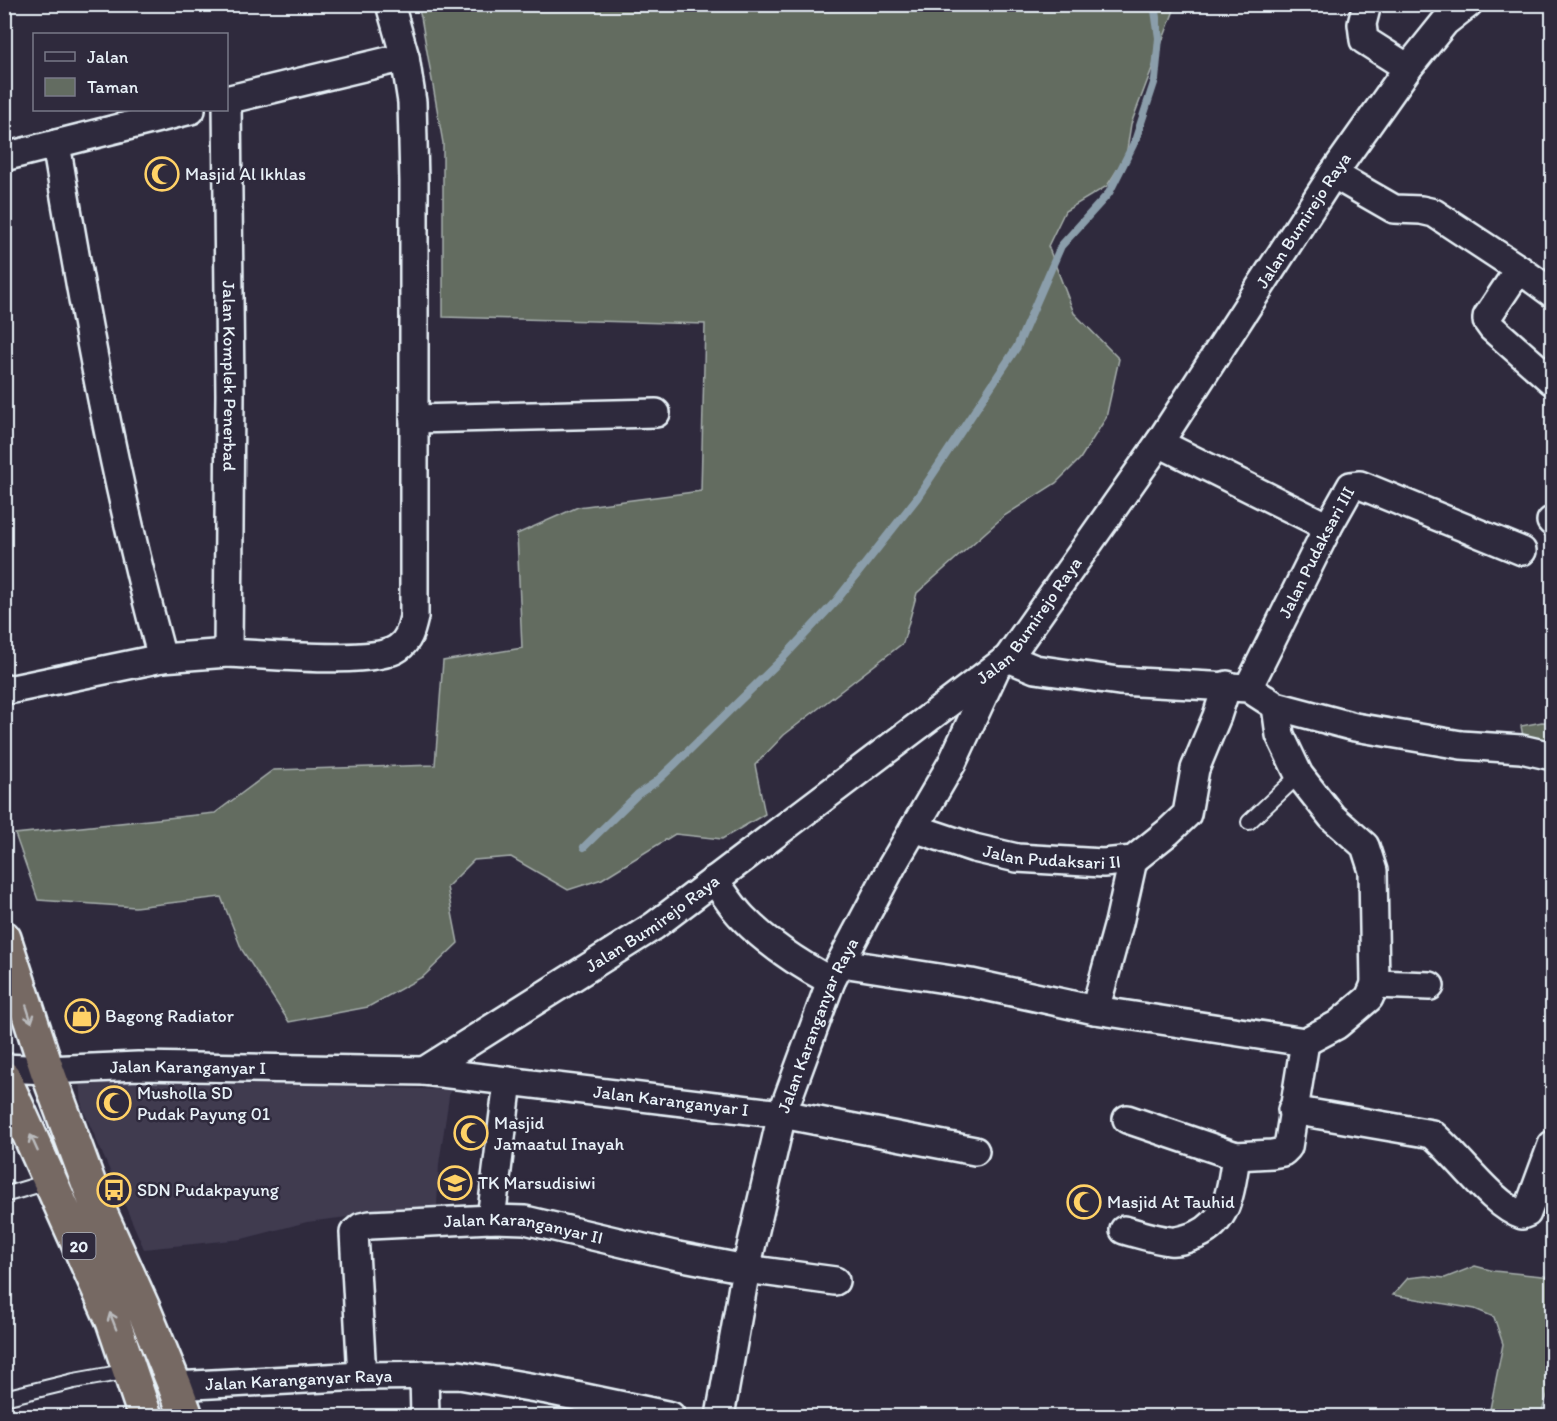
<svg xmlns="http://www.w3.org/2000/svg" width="1557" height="1421" font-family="Itim,sans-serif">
<rect width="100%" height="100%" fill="#2f2a3d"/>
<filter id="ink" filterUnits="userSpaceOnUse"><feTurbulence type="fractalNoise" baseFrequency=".0167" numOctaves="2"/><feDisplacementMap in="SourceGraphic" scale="12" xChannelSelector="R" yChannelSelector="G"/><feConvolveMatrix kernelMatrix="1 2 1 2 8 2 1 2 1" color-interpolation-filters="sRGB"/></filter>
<g filter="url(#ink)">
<path fill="#3f3a50" d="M 80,1077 L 450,1090 L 439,1164 L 437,1206 L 307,1222 L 242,1239 L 144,1249 L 82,1107 Z"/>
<path fill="#636c61" stroke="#a6aeac" stroke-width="1.5" d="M 417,5 L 1176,5 L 1131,124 L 1126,156 L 1107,186 L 1065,211 L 1048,246 L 1074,313 L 1119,359 L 1106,418 L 1080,459 L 1056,483 L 1004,516 L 917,593 L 903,643 L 784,735 L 755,765 L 765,814 L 722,839 L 675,834 L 602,879 L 568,890 L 511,857 L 474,860 L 447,887 L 458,943 L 424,976 L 368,1007 L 289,1022 L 242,950 L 221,897 L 135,907 L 38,900 L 15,834 L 215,813 L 273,770 L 435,765 L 443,661 L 522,648 L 517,534 L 578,507 L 701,491 L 705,324 L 443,317 L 443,143 L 421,17 Z
M 1542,722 L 1552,723 L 1552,747 L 1524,741 L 1521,726 Z
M 1475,1266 L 1494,1271 L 1552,1277 L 1552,1382 L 1540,1416 L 1481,1416 L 1490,1409 L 1503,1344 L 1494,1317 L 1475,1309 L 1393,1295 L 1408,1278 L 1426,1276 L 1445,1278 Z"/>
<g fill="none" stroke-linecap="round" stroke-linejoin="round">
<path stroke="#8b9eab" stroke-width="8" d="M 584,847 L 638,794 L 656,782 L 674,765 L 781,660 L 836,601 L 917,498 L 1017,347 L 1061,246 L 1109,193 L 1135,141 L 1155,80 L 1159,38 L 1154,4
M 1549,1416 L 1552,1408"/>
<g stroke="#e8f1f8" stroke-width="18">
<path id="service" d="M 1249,822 L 1299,775
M 4,1195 L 51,1181
M 4,1398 L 74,1381 L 130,1371"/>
</g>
<g stroke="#e8f1f8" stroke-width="32">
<g id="minor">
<path d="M 390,4 L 405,57"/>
<path d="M 1367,4 L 1362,24 L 1364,40 L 1408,68"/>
<path d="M 226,100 L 405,57 L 412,102 L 414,182 L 414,419 L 656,413"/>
<path id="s1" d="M 227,100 L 230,394 L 228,653 C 261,654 374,666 398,648 C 409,640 411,630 414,617 L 414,419"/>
<path d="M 56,144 C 85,317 116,489 162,658 L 228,653"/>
<path d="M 4,157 L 191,110"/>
<path d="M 1333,174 L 1394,209 L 1421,210 L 1434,213 L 1519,269 L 1487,317 L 1487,321 L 1492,328 L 1552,381"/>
<path d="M 1519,269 L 1552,293"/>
<path d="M 1159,443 L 1328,527"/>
<path d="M 1551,521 L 1552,522"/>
<path d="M 1008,658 L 1035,669 L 1119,681 L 1248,688 L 1276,706 L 1355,727 L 1461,745 L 1521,749 L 1552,756"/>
<path d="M 4,688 L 13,689 L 162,658"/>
<path id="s2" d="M 1248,688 L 1328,527 L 1351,486 L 1360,485 L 1522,551"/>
<path id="s3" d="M 914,828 L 974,848 L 1017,858 L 1103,863 L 1133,860 L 1168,832 L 1187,814 L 1195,769 L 1217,716 L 1227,685"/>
<path d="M 714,880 C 724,893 732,907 743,918 C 768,944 799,964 831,981"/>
<path d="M 842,963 L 971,983 L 1095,1010 L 1305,1042 L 1337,1025 L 1369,998 L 1375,984 L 1373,871 L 1365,846 L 1332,817 L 1299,775 L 1280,735 L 1276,706"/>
<path d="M 1375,984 L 1430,986"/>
<path d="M 1095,1010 L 1119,923 L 1133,860"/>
<path id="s4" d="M 4,1068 L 47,1070 L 138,1066 L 424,1071 L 782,1114 L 975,1151"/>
<path id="s5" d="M 424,1071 L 654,926 L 1008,658 L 1159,443 L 1333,174 L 1408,68 L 1445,22 L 1468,4"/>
<path d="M 1292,1110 L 1432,1134 C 1457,1154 1493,1206 1522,1215 L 1527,1213 L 1552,1145"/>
<path d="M 1127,1119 L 1236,1156 L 1272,1154 L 1283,1152 L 1288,1147 L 1305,1042"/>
<path d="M 491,1219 L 508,1081"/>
<path d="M 1124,1230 C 1139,1234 1154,1239 1170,1241 C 1179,1242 1188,1238 1197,1235 C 1230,1220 1231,1187 1236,1156"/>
<path d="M 424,1375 L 425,1416"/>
<path id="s6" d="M 362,1376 L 354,1233 L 361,1227 L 370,1225 L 491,1219 L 525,1220 L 678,1256 L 746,1269 L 835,1281"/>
<path id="s7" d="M 175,1386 L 362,1376 L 459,1375 L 547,1390 L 671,1416"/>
<path id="s8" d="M 720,1416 L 746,1269 L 782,1114 L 831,981 L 892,866 L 952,763 L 996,668"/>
</g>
</g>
<g stroke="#e8f1f8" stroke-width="38">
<path id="trunk" d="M 4,938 L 47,1070 L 97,1206 L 143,1308 L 175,1386 L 186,1416
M 4,1078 L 113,1321 L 145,1416"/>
</g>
<use href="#service" stroke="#2f2a3d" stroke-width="14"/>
<use href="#minor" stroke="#2f2a3d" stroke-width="27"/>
<use href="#trunk" stroke="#766964" stroke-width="33"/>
</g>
<defs><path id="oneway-shaft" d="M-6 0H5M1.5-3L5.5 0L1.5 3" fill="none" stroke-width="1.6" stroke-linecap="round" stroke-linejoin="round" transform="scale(1.5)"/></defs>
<g stroke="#babbbd">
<use href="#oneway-shaft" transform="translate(29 1014) rotate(72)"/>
<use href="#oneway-shaft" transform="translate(34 1143) rotate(-114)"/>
<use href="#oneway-shaft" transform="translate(113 1321) rotate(-111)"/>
</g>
</g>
<defs>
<g id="mosque-ring" transform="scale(1.725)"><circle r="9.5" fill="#2f2a3d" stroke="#ffd166" stroke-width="1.5"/><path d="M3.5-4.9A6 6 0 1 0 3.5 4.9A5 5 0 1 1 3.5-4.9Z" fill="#ffd166"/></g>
<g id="shop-ring" transform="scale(1.725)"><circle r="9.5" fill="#2f2a3d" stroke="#ffd166" stroke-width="1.5"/><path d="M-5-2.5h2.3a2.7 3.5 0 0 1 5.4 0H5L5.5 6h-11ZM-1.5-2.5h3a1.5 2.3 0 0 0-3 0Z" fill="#ffd166"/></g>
<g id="school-ring" transform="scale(1.725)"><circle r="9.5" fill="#2f2a3d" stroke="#ffd166" stroke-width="1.5"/><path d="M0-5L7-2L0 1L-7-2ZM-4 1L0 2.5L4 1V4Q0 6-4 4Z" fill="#ffd166"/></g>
<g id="bus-ring" transform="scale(1.725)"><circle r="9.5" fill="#2f2a3d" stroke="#ffd166" stroke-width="1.5"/><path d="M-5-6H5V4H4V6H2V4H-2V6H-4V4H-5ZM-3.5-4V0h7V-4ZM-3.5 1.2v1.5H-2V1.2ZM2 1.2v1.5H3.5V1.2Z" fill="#ffd166"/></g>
</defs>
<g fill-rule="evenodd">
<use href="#mosque-ring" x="162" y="174"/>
<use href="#shop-ring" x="82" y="1016"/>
<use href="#mosque-ring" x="114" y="1103"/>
<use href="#mosque-ring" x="471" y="1133"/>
<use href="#school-ring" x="455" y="1183"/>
<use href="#bus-ring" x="114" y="1190"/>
<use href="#mosque-ring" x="1084" y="1202"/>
</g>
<g text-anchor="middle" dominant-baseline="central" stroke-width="5" stroke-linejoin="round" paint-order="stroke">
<rect fill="#2f2a3d" stroke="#b0b5c0" stroke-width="1.5" x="62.5" y="1233" width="33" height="26" rx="4.5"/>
<g font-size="16" font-weight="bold" fill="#e8f1f8">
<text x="79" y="1246">20</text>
</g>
<g font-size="18" fill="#e8f1f8" stroke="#2f2a3d" text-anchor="start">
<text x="185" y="174">Masjid Al Ikhlas</text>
<text x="105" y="1016">Bagong Radiator</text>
<text x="137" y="1093">Musholla SD<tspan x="137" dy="21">Pudak Payung 01</tspan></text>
<text x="494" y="1123">Masjid<tspan x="494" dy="21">Jamaatul Inayah</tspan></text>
<text x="478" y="1183">TK Marsudisiwi</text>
<text x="137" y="1190">SDN Pudakpayung</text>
<text x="1107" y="1202">Masjid At Tauhid</text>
</g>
<g font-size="18" fill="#e8f1f8" stroke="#2f2a3d">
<text stroke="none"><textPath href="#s5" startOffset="1244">Jalan Bumirejo Raya</textPath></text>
<text stroke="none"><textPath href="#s1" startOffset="276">Jalan Komplek Penerbad</textPath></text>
<text stroke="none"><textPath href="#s2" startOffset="152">Jalan Pudaksari III</textPath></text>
<text stroke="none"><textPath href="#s5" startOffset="758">Jalan Bumirejo Raya</textPath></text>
<text stroke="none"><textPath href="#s3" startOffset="142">Jalan Pudaksari II</textPath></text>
<text stroke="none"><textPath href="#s5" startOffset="272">Jalan Bumirejo Raya</textPath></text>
<text stroke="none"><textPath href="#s8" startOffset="404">Jalan Karanganyar Raya</textPath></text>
<text stroke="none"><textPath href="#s4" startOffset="184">Jalan Karanganyar I</textPath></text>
<text stroke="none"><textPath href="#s4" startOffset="669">Jalan Karanganyar I</textPath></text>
<text stroke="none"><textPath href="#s6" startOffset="316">Jalan Karanganyar II</textPath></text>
<text stroke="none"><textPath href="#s7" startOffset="124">Jalan Karanganyar Raya</textPath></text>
</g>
</g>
<rect width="1557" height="1421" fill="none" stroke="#2f2a3d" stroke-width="24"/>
<rect x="12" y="12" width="1533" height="1397" fill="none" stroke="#e8f1f8" stroke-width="2" filter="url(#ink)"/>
<rect x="33" y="33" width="195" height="78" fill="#2f2a3d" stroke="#797a88" stroke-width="1.5"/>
<rect x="45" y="52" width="30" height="9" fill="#2f2a3d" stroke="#797a88" stroke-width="1.5"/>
<text x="87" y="63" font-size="18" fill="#e8f1f8">Jalan</text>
<rect x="45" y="78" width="30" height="18" fill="#636c61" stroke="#797a88" stroke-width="1.5"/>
<text x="87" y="93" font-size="18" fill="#e8f1f8">Taman</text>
</svg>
